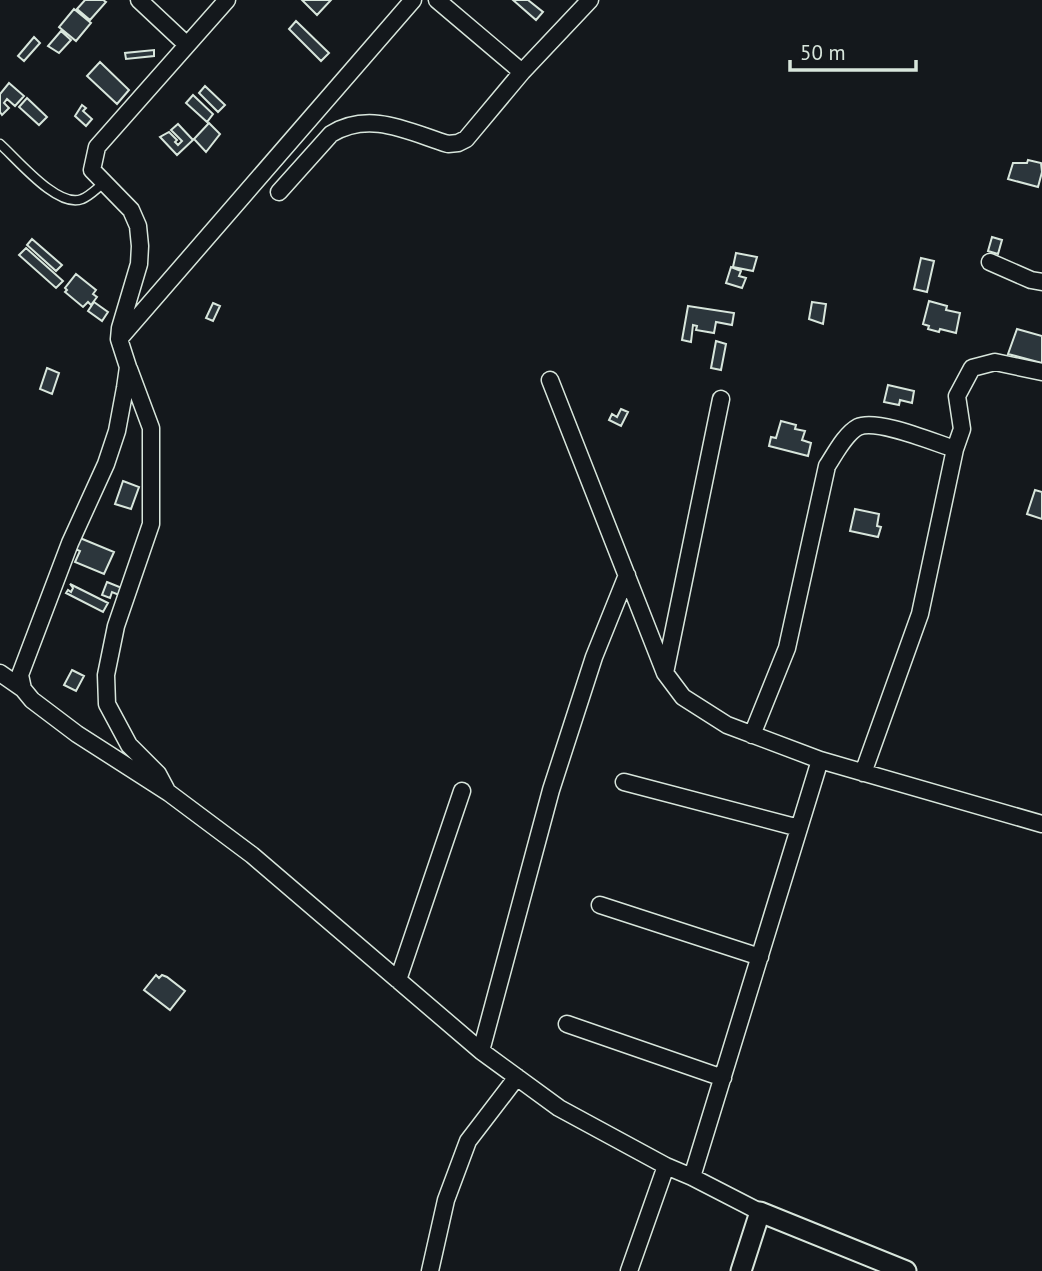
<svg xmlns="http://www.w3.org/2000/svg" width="1042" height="1271" font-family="'PT Sans',sans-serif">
<rect width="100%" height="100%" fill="#14181c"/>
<path fill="#2c363c" stroke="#d8e6dc" stroke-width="2" d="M 85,0 L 103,0 L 106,2 L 90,20 L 77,9 Z
M 302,0 L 331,0 L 317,15 Z
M 513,0 L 528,0 L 543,12 L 536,20 Z
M 74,9 L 91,23 L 76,41 L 59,27 Z
M 296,21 L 329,53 L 321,61 L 289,29 Z
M 61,31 L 71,40 L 59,53 L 48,46 Z
M 34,37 L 40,43 L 24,61 L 18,56 Z
M 154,50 L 154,56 L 126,59 L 125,53 Z
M 100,62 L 129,90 L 117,104 L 87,76 Z
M 9,83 L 24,96 L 15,106 L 7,99 L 4,103 L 9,108 L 2,115 L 0,112 L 0,94 Z
M 205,86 L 225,105 L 218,112 L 199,93 Z
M 193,95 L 213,114 L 207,122 L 186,103 Z
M 27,98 L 47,117 L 39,125 L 19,107 Z
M 82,105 L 86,108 L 83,111 L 92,119 L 86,126 L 75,116 Z
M 209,123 L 220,134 L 206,152 L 194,139 Z
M 178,124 L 193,140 L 177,155 L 160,137 L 169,132 L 177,140 L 175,142 L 178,145 L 182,141 L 171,130 Z
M 1028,160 L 1041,163 L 1042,172 L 1038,187 L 1008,179 L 1013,163 L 1027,163 Z
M 992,237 L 1002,240 L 998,254 L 988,251 Z
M 32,239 L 62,265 L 56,271 L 27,245 Z
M 26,248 L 63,281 L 56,288 L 19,255 Z
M 736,253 L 757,257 L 753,271 L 733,267 Z
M 921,258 L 934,261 L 927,292 L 914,289 Z
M 731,267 L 741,271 L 739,276 L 746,278 L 742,288 L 726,283 Z
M 76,274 L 96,290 L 93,294 L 97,297 L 91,305 L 88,302 L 83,307 L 65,292 L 67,290 L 65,288 Z
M 929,301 L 947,306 L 946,310 L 960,313 L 956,333 L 940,329 L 939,332 L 928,329 L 929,326 L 923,324 Z
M 94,302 L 108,312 L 102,321 L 88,311 Z
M 812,302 L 826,304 L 823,324 L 809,319 Z
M 213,303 L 220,306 L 213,321 L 206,318 Z
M 688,306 L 734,313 L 732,325 L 716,322 L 714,333 L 696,330 L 697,326 L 693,325 L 691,342 L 682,340 Z
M 1017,329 L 1042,336 L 1042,363 L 1008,354 Z
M 716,341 L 726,344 L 721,370 L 711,368 Z
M 47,368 L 59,373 L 52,394 L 40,389 Z
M 888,385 L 914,391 L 912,403 L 900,400 L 899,405 L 884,402 Z
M 621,409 L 628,412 L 621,426 L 609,420 L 612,414 L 617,417 Z
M 781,421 L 796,425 L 795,429 L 805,431 L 802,440 L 811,443 L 808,456 L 769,446 L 771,437 L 776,438 Z
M 123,481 L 139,487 L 131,509 L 115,504 Z
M 1035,490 L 1042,492 L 1042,519 L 1027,514 Z
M 855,509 L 879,514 L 877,526 L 881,527 L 878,537 L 850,531 Z
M 80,538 L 114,552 L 104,574 L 75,562 L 80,551 L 75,549 Z
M 107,582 L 122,588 L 119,595 L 112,592 L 110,598 L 102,595 Z
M 70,584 L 108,603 L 103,612 L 66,593 L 68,590 L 71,592 L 73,588 Z
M 72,670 L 84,676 L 76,691 L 64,685 Z
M 156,975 L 159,978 L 162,975 L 167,977 L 185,991 L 170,1010 L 144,990 Z"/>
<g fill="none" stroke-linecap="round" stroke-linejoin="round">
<g stroke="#d8e6dc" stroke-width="11">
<path id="service" d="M 0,144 C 17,159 58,209 82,199 C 90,196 97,188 104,183"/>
</g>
<g stroke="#d8e6dc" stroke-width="19">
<path id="minor" d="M 139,0 L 187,45
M 227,0 L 97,147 L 92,170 L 131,210 L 138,226 L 140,246 L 139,264 L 120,328 L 119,339 L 128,367 L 125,388 L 117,431 L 106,464 L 70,543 L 20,675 L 23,689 L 32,700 L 77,734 L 169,793 L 252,855 L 481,1051 L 559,1108 L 666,1166 L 692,1177 L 760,1212
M 437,0 L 522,72
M 279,192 L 331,134 C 370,110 409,132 448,144 L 458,143 L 466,139 L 522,72 L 590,0
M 990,262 L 1031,280 L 1042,282
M 119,339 L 413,0
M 129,369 L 151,428 L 151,524 L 116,626 L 106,675 L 107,704 L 129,745 L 158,774 L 166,789
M 550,380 L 665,673 L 683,697 L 727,725 L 820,760 L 1042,824
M 0,673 L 23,689
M 665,673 L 721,399
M 752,735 L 787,648 L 827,466 C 835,454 845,434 858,427 C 877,418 935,443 955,449
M 863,773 L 920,614 L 955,449 L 962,429 L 957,396 L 972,368 L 995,362 L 1042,372
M 624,782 L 799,828
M 600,905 L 760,957
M 398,980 L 462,791
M 567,1024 L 723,1078
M 481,1051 L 551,790 L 594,657 L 627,575
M 692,1177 L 820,760
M 430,1271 L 446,1200 L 468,1141 L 517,1077
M 629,1271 L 666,1166"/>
</g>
<g stroke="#d8e6dc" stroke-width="23">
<path id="tertiary" d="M 741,1271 L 760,1212 L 906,1271"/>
</g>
<use href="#service" stroke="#14181c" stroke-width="8"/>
<use href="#minor" stroke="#14181c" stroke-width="16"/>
<use href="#tertiary" stroke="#14181c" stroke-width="19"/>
</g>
<path d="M790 60v10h126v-10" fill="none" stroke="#d8e6dc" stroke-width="3.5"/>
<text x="800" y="60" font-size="21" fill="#d8e6dc" stroke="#14181c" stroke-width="5" paint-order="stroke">50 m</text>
</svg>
